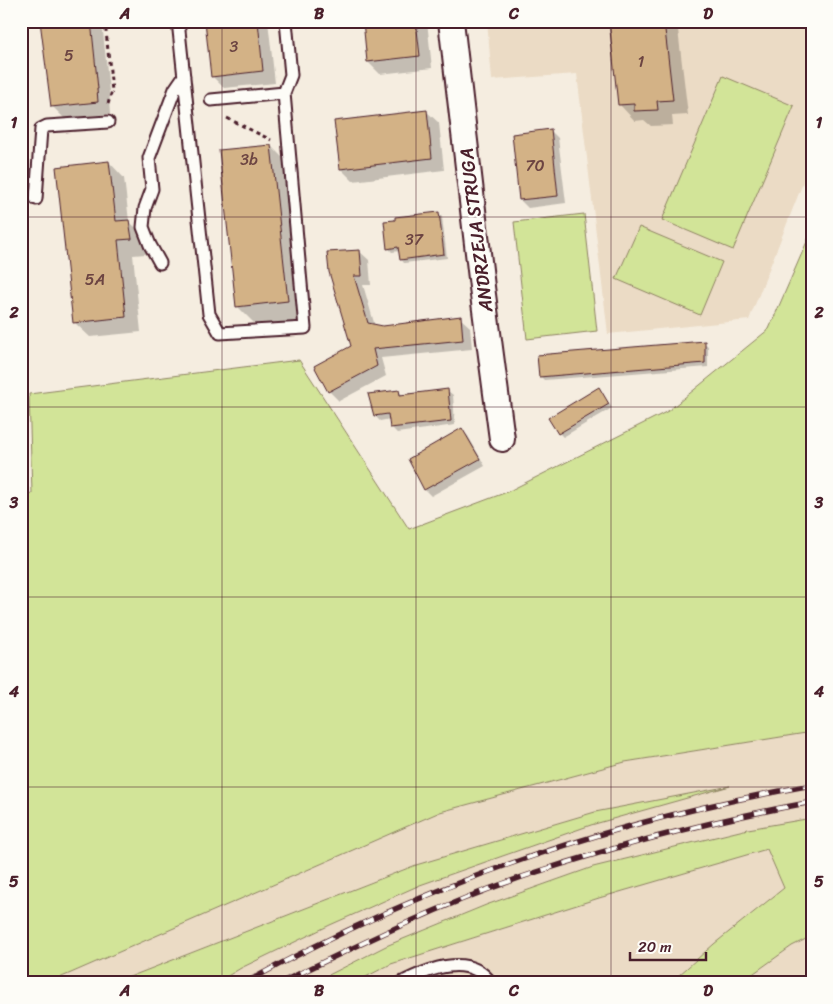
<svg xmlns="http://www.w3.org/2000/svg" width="833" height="1004" font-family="Sriracha,sans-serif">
<rect width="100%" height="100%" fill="#f5ede0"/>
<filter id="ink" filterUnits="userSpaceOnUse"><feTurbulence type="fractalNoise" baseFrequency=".02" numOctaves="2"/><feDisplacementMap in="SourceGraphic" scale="10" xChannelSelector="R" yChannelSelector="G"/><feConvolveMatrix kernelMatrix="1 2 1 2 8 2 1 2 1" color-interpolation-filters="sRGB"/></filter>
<g filter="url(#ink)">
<path fill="#ebdbc5" d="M 487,21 L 812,21 L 812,160 L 749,320 L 608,334 L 577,74 L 492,80 Z
M 812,732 L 812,818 L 748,829 L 593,867 L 486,905 L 386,946 L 313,983 L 216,983 L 241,968 L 330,925 L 420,885 L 591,825 L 722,788 L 595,812 L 416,865 L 114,983 L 48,983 L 440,812 L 625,762 Z
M 767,849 L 784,888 L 714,944 L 670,983 L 354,983 L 391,964 L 599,898 Z
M 812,936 L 812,983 L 740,983 L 792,946 Z"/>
<path fill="#d2e498" stroke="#8e8262" d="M 723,76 L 794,106 L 733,250 L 662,220 Z
M 584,214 L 597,331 L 527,339 L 514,222 Z
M 639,227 L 722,262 L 700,315 L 616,279 Z
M 812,230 L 812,732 L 625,762 L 440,812 L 48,983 L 21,983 L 21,495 L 32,493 L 29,394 L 299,360 L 409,529 L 507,492 L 668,411 L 769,329 Z
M 730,786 L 591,825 L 420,885 L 330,925 L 241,968 L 216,983 L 114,983 L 416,865 L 595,812 Z
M 812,818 L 812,936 L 792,946 L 740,983 L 670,983 L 714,944 L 784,888 L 767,849 L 599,898 L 391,964 L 354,983 L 313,983 L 386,946 L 486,905 L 593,867 L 748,829 Z"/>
<path fill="#0003" d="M 42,21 L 102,21 L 110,101 L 109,101 L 110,114 L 64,118 L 52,106 Z
M 202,21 L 268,21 L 275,83 L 224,88 L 212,76 L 207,26 Z
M 364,21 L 427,21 L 432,68 L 380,74 L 368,62 Z
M 610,21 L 677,21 L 688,115 L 672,116 L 673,125 L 651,126 L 644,120 L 635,121 L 620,105 Z
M 426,111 L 439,123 L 444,170 L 353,181 L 341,169 Z
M 550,130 L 558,138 L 566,203 L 528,208 L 520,200 Z
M 271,146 L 292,167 L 308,322 L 258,327 L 237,306 Z
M 21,157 L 26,203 L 21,203 Z
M 109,162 L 124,178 L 129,221 L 144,236 L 146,254 L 133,255 L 141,332 L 90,337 L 74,322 Z
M 438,213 L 442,217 L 447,258 L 404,263 L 401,259 L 400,251 L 392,252 L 388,248 Z
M 359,251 L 369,260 L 371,285 L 363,285 L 375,326 L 383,328 L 460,318 L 470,327 L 472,349 L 381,358 L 386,376 L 339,401 L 329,391 L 316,367 L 352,346 L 330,272 Z
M 704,343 L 708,346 L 708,367 L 544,380 L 540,376 Z
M 599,389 L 612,408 L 563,437 L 559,433 Z
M 447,390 L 453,395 L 455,425 L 397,433 L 392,428 L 390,419 L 380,421 L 375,416 L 399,391 L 403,396 Z
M 462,430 L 468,436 L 485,466 L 431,496 L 425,490 Z"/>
<path fill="#d3b286" stroke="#4a1f2b" d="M 40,21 L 91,21 L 98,89 L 97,89 L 98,102 L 51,107 Z
M 205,21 L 258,21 L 263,71 L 211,77 Z
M 363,21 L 416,21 L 420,56 L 367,62 Z
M 609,21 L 664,21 L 673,100 L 657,101 L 658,110 L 634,111 L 634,104 L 618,105 Z
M 427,110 L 432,158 L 340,169 L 334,121 Z
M 551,129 L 558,196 L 519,200 L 512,134 Z
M 271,145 L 288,301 L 236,307 L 219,150 Z
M 109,161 L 116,221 L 129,220 L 132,239 L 118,240 L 126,317 L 73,323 L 56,167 Z
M 439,212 L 444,254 L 400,260 L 398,247 L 387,249 L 384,221 L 395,220 L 395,217 Z
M 360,250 L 362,276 L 354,276 L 368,323 L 383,326 L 461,316 L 463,340 L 373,349 L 377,366 L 328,392 L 314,366 L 351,346 L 329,272 L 327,252 Z
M 705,341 L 705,363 L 539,377 L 537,355 Z
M 599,387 L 609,404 L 558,434 L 548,418 Z
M 448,389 L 451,421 L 390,428 L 388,414 L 374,416 L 368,394 L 399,390 L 400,395 Z
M 462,428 L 480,459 L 424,490 L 408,459 Z"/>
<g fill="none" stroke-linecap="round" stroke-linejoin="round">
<g stroke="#4a1f2b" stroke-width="15">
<path id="service" d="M 178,21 L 209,314 L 220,333 L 305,328 L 284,93 L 291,75 L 286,21
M 211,100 L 284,93
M 36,199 L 41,129 L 47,126 L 108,122
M 160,263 L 150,245 L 143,227 L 145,208 L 152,189 L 149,158 L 175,89 L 184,76
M 401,983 C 428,969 469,952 491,983"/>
</g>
<g stroke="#4a1f2b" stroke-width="28">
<path id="minor" d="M 451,21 L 482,287 L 502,439"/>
</g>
<path stroke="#4a1f2b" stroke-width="3" stroke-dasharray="4 4" stroke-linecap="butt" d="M 105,21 L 112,91 L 108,104
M 227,118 L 271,140"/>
<use href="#service" stroke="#fdfcf7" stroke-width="11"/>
<use href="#minor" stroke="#fdfcf7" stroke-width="24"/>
<g stroke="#4a1f2b" stroke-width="5.5">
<path id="rail" d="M 245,983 C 421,885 614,820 812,785
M 280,983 C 364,942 448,901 537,872 C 627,843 719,819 812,802"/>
</g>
<use href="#rail" stroke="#fdfcf7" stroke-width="4" stroke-dasharray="11" stroke-linecap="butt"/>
</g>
</g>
<path fill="none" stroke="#4a1f2b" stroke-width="1" stroke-opacity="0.55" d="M 222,21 L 222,983M 416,21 L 416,983M 611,21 L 611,983M 21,217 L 812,217M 21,407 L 812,407M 21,597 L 812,597M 21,787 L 812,787"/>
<g text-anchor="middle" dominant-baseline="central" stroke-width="4.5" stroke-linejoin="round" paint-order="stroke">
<g font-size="16" fill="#6c4442">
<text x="234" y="46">3</text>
<text x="69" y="55">5</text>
<text x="641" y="61">1</text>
<text x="249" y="159">3b</text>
<text x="535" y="165">70</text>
<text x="414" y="239">37</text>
<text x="95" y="279">5A</text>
</g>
<g font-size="19" fill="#4a1f2b" stroke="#fdfcf7">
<text transform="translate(476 230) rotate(-97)">ANDRZEJA STRUGA</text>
</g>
</g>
<rect width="833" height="1004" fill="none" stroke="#fdfcf7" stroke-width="55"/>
<path d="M630 952v8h76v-8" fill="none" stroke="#4a1f2b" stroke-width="2.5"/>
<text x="638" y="952" font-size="15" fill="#4a1f2b" stroke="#fdfcf7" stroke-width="4" paint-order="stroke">20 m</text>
<rect x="28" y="28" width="778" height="948" fill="none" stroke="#4a1f2b" stroke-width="2"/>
<g font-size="16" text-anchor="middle" font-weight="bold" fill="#4a1f2b">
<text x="125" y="19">A</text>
<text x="319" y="19">B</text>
<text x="514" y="19">C</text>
<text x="708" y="19">D</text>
<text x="14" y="128">1</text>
<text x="819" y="128">1</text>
<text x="14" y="318">2</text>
<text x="819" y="318">2</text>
<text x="14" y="508">3</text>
<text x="819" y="508">3</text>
<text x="14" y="697">4</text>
<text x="819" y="697">4</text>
<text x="14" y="887">5</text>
<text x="819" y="887">5</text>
<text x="125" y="996">A</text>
<text x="319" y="996">B</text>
<text x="514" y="996">C</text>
<text x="708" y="996">D</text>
</g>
</svg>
